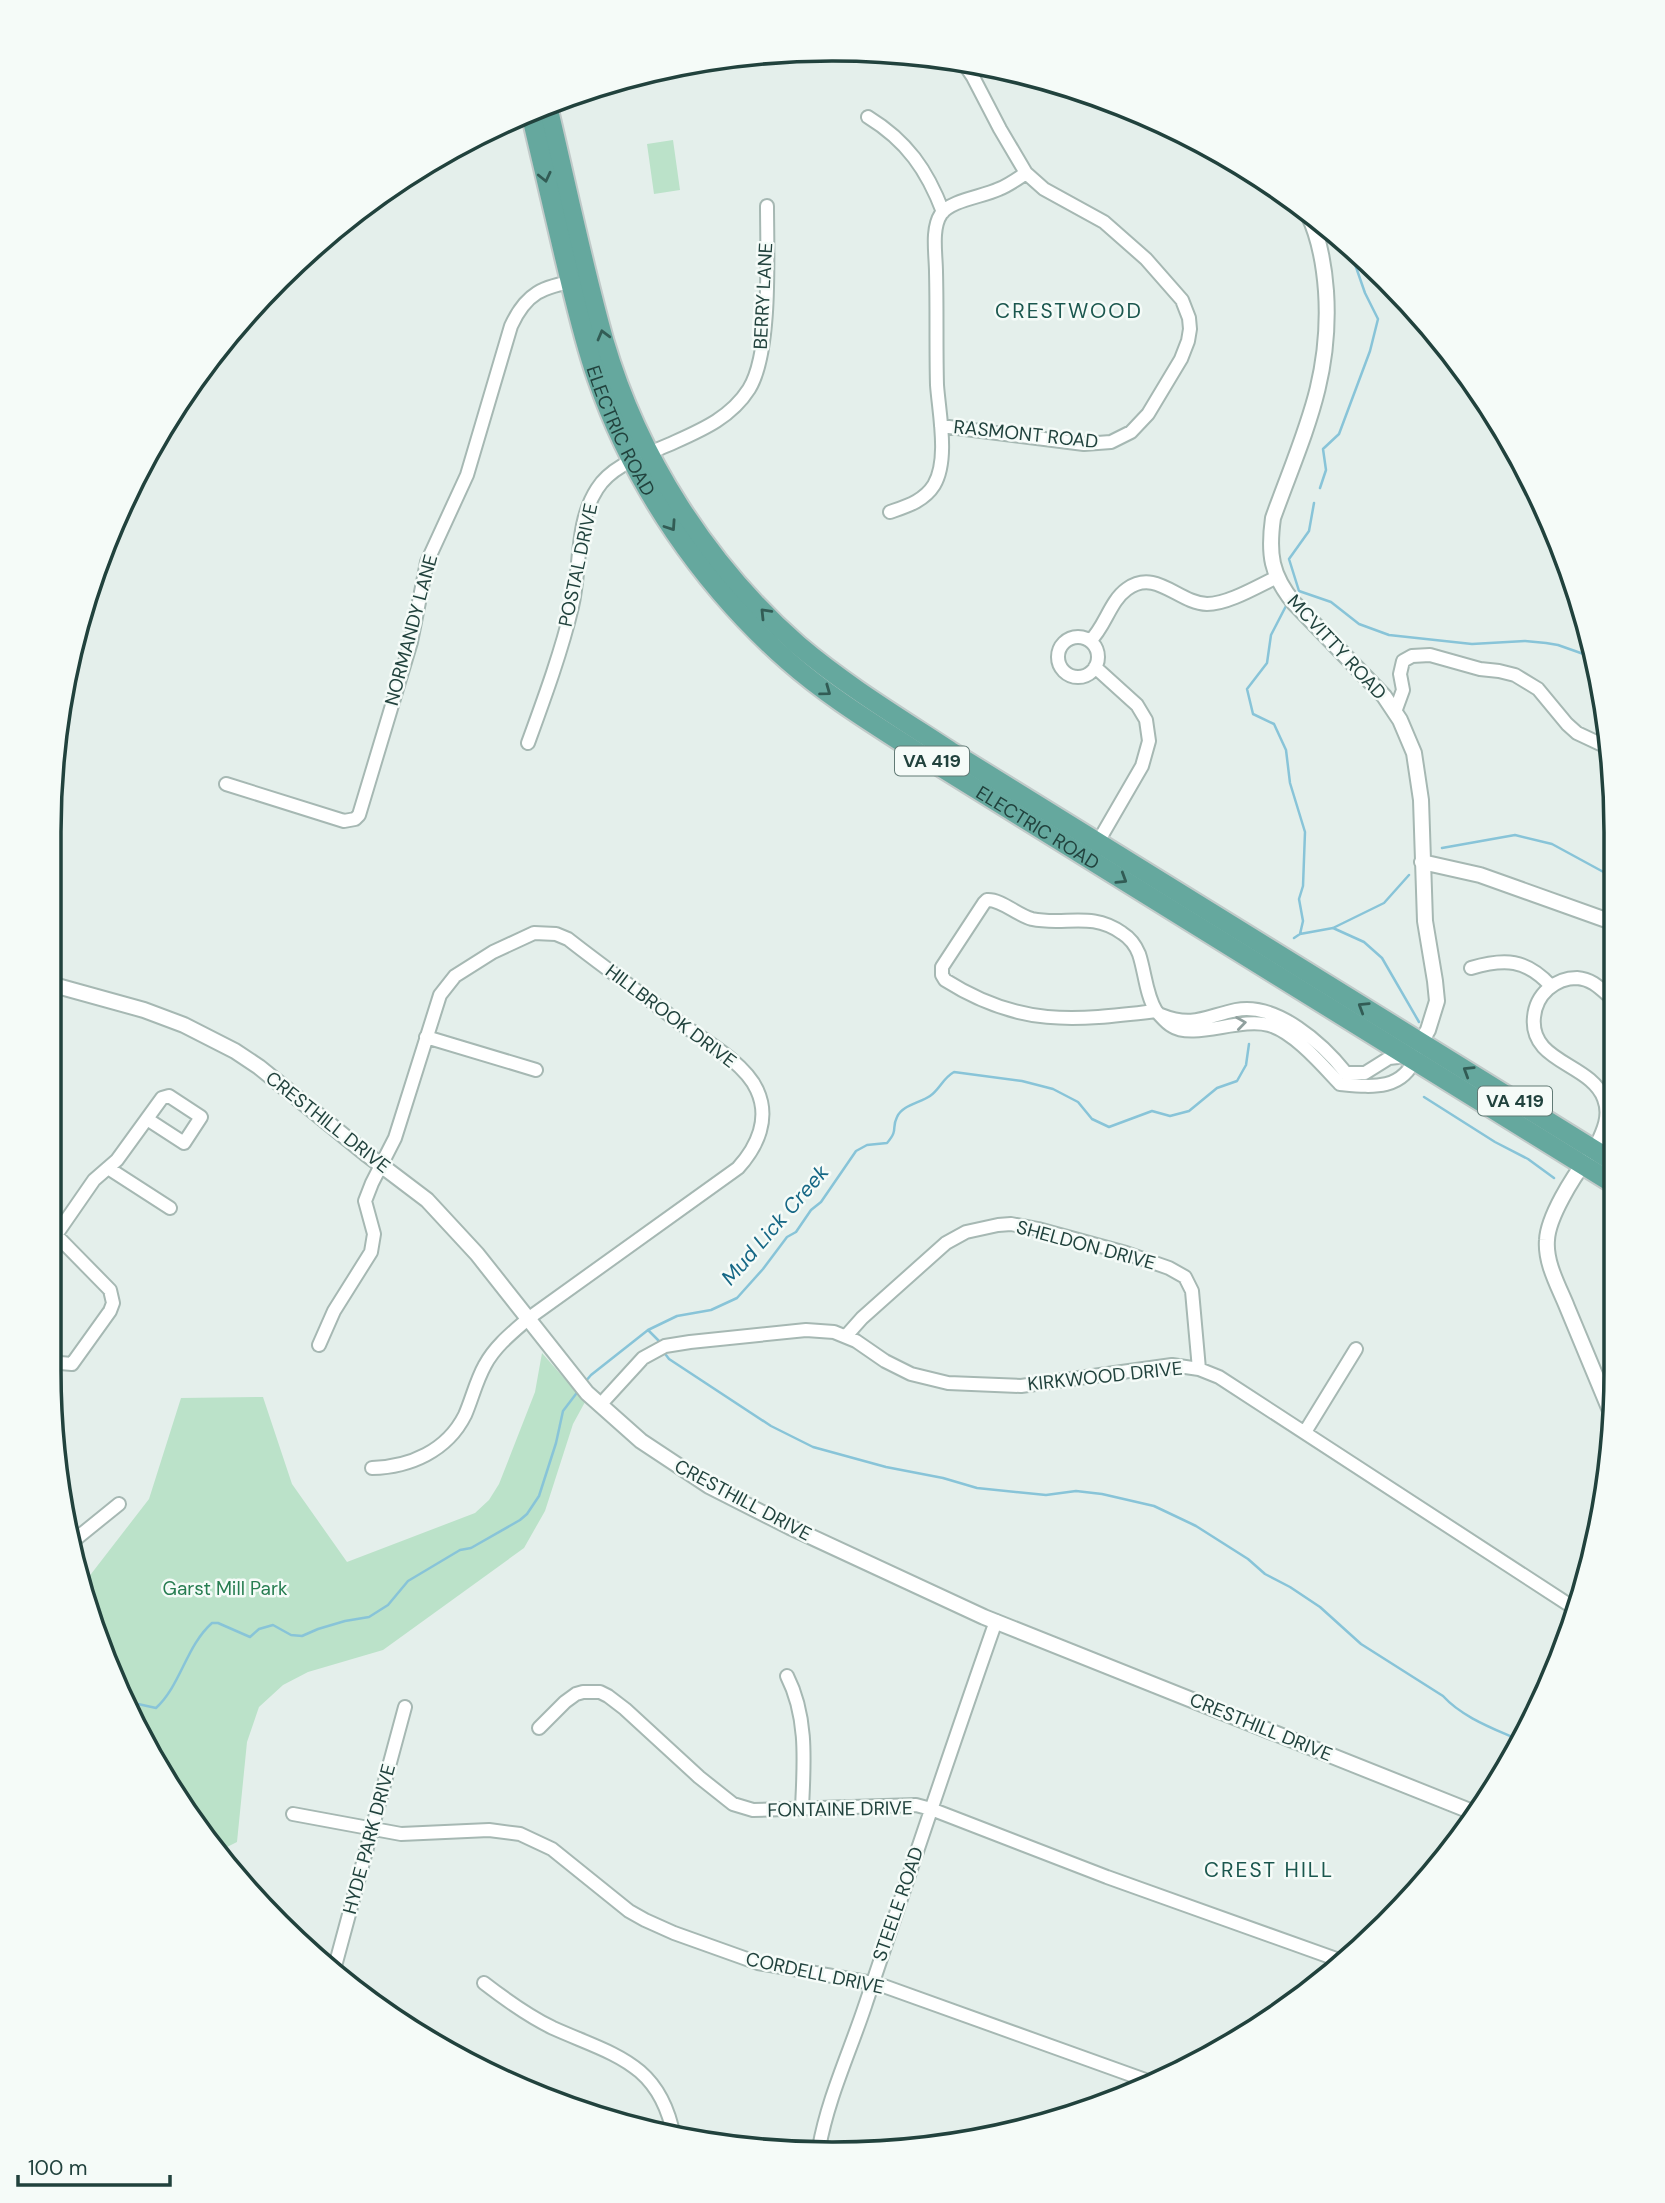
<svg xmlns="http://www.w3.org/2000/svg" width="1665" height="2203" font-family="'DM Sans',sans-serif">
<rect width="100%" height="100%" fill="#e4efeb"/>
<path fill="#bbe2c9" d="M 673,140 L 680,190 L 654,194 L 647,144 Z
M 542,1353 L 585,1402 L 573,1424 L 545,1511 L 524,1548 L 383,1650 L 308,1672 L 283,1685 L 259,1707 L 247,1742 L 237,1842 L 221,1850 L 154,1763 L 81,1587 L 149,1499 L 181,1398 L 263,1397 L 292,1484 L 347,1562 L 475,1513 L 489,1500 L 499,1484 L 535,1392 Z"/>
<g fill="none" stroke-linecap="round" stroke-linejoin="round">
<path stroke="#88c4d8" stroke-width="2.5" d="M 1320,488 L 1326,470 L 1323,449 L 1339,434 L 1370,351 L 1378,319 L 1365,293 L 1349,247
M 1299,591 L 1331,602 L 1359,624 L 1389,635 L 1472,644 L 1525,641 L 1546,643 L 1558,645 L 1592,657
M 1299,591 L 1289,559 L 1309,531 L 1314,503
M 1287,604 L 1271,635 L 1267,663 L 1247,689 L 1253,714 L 1274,724 L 1286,750 L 1290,783 L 1305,832 L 1303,886 L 1299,899 L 1303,921 L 1300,934 L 1294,938
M 1442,848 L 1515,835 L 1552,844 L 1609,875
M 1333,928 L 1364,942 L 1382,958 L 1419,1022
M 1300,934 L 1333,928 L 1384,903 L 1409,875
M 1424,1097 L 1495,1142 L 1528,1159 L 1554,1178
M 648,1330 L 659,1341
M 666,1355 L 669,1359 L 771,1426 L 813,1447 L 886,1467 L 943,1478 L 977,1488 L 1046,1495 L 1076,1491 L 1102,1494 L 1154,1506 L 1196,1526 L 1248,1559 L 1265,1574 L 1290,1587 L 1320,1607 L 1361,1644 L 1443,1696 C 1463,1718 1495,1729 1521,1741
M 585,1382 L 591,1375 L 648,1330 L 677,1316 L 711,1310 L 737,1298 L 763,1269 L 787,1237 L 796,1232 L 811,1210 L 821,1202 L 856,1151 L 867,1145 L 887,1143 C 899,1129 891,1129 897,1117 C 902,1105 920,1103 930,1096 C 940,1089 943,1078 954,1072 L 1022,1081 L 1053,1089 L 1078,1102 L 1092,1119 L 1109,1127 L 1152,1111 L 1170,1116 L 1189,1111 L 1217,1088 L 1237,1081 L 1246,1065 L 1249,1044
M 131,1707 L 133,1705 L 138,1704 L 156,1708 C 181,1685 186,1646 212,1623 L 218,1623 L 250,1637 L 259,1629 L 273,1625 L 291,1635 L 302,1636 L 318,1629 L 345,1621 L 369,1617 L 388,1605 L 408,1581 L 460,1550 L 471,1548 L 520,1520 L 527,1514 L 539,1496 L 556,1443 L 563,1411 L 579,1390"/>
<g stroke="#a6b8b3" stroke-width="16">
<path id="minor" d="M 868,117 C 907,141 927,170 943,212
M 941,426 L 1084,444 L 1111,442 L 1131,432 L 1148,414 L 1181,359 L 1188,341 L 1190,329 L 1189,318 L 1182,300 L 1146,259 L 1104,222 L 1044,189 L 1026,173 L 1000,129 L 973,77 L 963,62
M 890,512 C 907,506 924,501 934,485 C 949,460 939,413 937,385 C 936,347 937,310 936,272 C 936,255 931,229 941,214 C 951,200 982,197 999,189 C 1009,185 1017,179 1026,173
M1058 657a20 20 0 1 1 40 0a20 20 0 1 1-40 0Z
M 1090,641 C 1105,627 1110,601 1127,589 C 1156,568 1178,603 1207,604 C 1228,604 1258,586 1277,577
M 1095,667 L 1137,705 L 1146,720 L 1149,741 L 1142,766 L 1098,842
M 1395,712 L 1403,690 L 1400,674 L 1403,661 L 1412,656 L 1430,655 L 1480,669 L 1499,671 L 1515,675 L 1538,689 L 1567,724 L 1577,733 L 1609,748
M 528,743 C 544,699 561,653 572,607 C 581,569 575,523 597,489 C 612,465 643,456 668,445 C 699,431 730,419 749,389 C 772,352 767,251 767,206
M 226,784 L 344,821 L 355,819 L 359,815 L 411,642 L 427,562 L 467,475 L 511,326 C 526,293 543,286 578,281
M 987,900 C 1001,899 1017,915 1032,919 C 1065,926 1091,911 1122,933 C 1130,938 1135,944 1139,954 C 1145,972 1146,995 1156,1011 C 1073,1021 1019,1027 945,980 L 942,975 L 942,967 L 984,903 Z
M 1471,968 C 1505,958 1526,959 1551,986
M 1156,1011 C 1161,1016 1166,1023 1172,1026 C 1193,1040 1240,1017 1269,1025 C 1294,1032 1322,1065 1340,1084 C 1372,1087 1403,1091 1416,1056
M 1161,1015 C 1193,1028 1207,1016 1236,1010 C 1277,1002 1323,1044 1346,1073 L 1365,1073 L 1389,1058 L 1398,1057 L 1406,1052
M 426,1037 L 536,1070
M 1594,1150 C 1602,1133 1611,1117 1604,1099 C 1591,1063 1529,1063 1534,1017 C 1535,1006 1539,997 1548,989 C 1556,982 1567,978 1577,978 C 1591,979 1599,987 1609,996
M 108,1168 L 170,1208
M 49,1245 L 94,1180 L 117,1160 L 162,1098 L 169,1096 L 201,1117 L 184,1143 L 147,1119
M 846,1336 L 862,1318 L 946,1243 L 966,1232 L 998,1225 L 1011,1224 L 1038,1229 L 1126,1253 L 1169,1268 L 1185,1277 L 1192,1291 L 1199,1369
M 319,1345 L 334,1311 L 371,1252 L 374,1234 L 365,1201 L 372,1183 L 395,1138 L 440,995 L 455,976 L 493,952 L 534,933 L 556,934 L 568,939 C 605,968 643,995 680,1023 C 704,1040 745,1063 757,1090 C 770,1118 758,1146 738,1168 L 529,1318 C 513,1332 495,1346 485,1365 C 476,1381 472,1399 465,1415 C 447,1451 410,1467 372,1468
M 49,1355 L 60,1363 L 72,1364 L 110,1311 L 113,1303 L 110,1290 L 56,1235
M 600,1405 L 643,1358 L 665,1346 L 690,1342 L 806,1330 L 834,1332 L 856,1341 L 885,1361 L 911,1374 L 948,1383 L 1021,1386 L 1172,1365 L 1199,1369 L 1219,1377 L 1577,1610
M 1305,1432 L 1356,1349
M 72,1542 L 119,1504
M 787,1676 C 808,1717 804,1764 802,1808
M 539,1728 L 565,1702 L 576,1694 L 583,1692 L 600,1692 L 608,1696 L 625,1709 L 699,1777 L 733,1804 L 753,1810 L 916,1805 L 931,1809 L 1107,1877 L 1339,1960
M 293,1814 L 401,1834 L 489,1830 L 520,1834 L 552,1849 L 629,1911 L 645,1920 L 674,1933 L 758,1963 L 878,1984 L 1148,2081
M 334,1970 L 405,1707
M 484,1983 C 506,2000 528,2016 553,2028 C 613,2055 660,2062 674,2137
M 819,2148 C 828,2098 849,2054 865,2006 C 908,1878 951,1749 996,1621"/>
</g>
<g stroke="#a6b8b3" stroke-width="18">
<path id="tertiary" d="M 1308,214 C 1320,239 1324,264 1326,291 C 1332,380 1302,437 1273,518 C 1268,554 1271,575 1294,603 L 1384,696 L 1400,720 L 1414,753 L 1421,800 L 1425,921 L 1435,981 L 1437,1001 L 1428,1030 L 1421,1042
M 1422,862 L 1480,875 L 1609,921
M 50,984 L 144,1010 L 184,1025 L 235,1051 L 259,1067 L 365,1153 L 427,1200 L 477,1254 L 587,1393 L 641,1441 L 709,1486 L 790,1527 L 984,1617 L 1475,1813
M 1587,1159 C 1573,1177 1548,1217 1547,1240 C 1545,1263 1559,1287 1567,1307 C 1581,1341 1595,1374 1609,1408"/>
</g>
<g stroke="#c1cac9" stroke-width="23">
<g id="primary">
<path d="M 547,104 C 566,183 582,263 604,341 C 638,457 707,565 798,645 C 845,685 898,717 950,751 L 1609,1159"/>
<path id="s1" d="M 530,110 C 541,158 553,207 564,255 C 574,296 583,338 597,378 C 634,486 703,586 788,661 C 830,698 877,726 923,756 L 1609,1181"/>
</g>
</g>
<use href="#minor" stroke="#fff" stroke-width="12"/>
<use href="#tertiary" stroke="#fff" stroke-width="14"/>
<use href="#primary" stroke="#65a89e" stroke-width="19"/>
</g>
<defs><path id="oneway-chevron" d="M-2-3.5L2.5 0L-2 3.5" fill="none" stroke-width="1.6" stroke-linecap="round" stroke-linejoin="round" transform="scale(1.75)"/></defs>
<g stroke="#325c55">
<use href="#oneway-chevron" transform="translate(545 177) rotate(77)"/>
<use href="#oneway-chevron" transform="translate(603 335) rotate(-105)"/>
<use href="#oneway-chevron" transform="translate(671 526) rotate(56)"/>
<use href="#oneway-chevron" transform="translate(765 613) rotate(-134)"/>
<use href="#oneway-chevron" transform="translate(826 691) rotate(36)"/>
<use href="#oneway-chevron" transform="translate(1122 879) rotate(32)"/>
<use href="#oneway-chevron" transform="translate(1363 1007) rotate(-148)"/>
<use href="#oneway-chevron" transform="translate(1468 1071) rotate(-148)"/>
</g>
<use stroke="#90a09e" href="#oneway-chevron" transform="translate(1241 1023) rotate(-8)"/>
<g text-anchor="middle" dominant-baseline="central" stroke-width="5" stroke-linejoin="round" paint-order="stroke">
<g fill="#f5fbf8" stroke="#617a75" stroke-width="2">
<rect x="895" y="746.5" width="74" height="29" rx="5"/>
<rect x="1478" y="1086.5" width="74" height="29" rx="5"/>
</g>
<g font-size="18" font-weight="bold" fill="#21423d">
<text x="932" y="761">VA 419</text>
<text x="1515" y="1101">VA 419</text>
</g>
<g font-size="19" fill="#21423d" stroke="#f5fbf8">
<text transform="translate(763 296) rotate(-87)">BERRY LANE</text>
<text stroke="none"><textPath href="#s1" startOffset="334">ELECTRIC ROAD</textPath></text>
<text transform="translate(1026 434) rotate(6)">RASMONT ROAD</text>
<text transform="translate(578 565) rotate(-78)">POSTAL DRIVE</text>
<text transform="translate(411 630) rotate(-75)">NORMANDY LANE</text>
<text transform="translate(1337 647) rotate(47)">MCVITTY ROAD</text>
<text stroke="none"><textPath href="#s1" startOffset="922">ELECTRIC ROAD</textPath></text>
<text transform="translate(671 1016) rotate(37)">HILLBROOK DRIVE</text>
<text transform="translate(328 1122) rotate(38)">CRESTHILL DRIVE</text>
<text transform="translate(1086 1245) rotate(15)">SHELDON DRIVE</text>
<text transform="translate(1105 1376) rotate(-6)">KIRKWOOD DRIVE</text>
<text transform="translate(743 1500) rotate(28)">CRESTHILL DRIVE</text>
<text transform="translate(1261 1727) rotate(22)">CRESTHILL DRIVE</text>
<text transform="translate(840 1809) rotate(-1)">FONTAINE DRIVE</text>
<text transform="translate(369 1839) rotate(-75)">HYDE PARK DRIVE</text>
<text transform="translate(898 1904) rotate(-71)">STEELE ROAD</text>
<text transform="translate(815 1973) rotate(12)">CORDELL DRIVE</text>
</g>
<g font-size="19" fill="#277d51" stroke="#f5fbf8">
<text x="225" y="1588">Garst Mill Park</text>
</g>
<g font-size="21" letter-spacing="2" fill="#1b574e" stroke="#f5fbf8">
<text x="1069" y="311">CRESTWOOD</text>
<text x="1269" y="1870">CREST HILL</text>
</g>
<g font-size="21" font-style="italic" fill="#156785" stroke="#f5fbf8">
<text transform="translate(775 1225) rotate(-49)">Mud Lick Creek</text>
</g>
</g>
<path d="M0 0H1665V2203H0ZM832 61H833A771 771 0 0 1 1604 832V1371A771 771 0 0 1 833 2142H832A771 771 0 0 1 61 1371V832A771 771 0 0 1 832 61Z" fill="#f5fbf8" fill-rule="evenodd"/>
<path fill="none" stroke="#21423d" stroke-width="3.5" d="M832 61H833A771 771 0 0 1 1604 832V1371A771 771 0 0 1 833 2142H832A771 771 0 0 1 61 1371V832A771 771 0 0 1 832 61Z"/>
<path d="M18 2175v10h152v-10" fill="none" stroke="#21423d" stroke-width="3.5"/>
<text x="28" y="2175" font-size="21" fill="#21423d" stroke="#f5fbf8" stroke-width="5" paint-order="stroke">100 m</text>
</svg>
